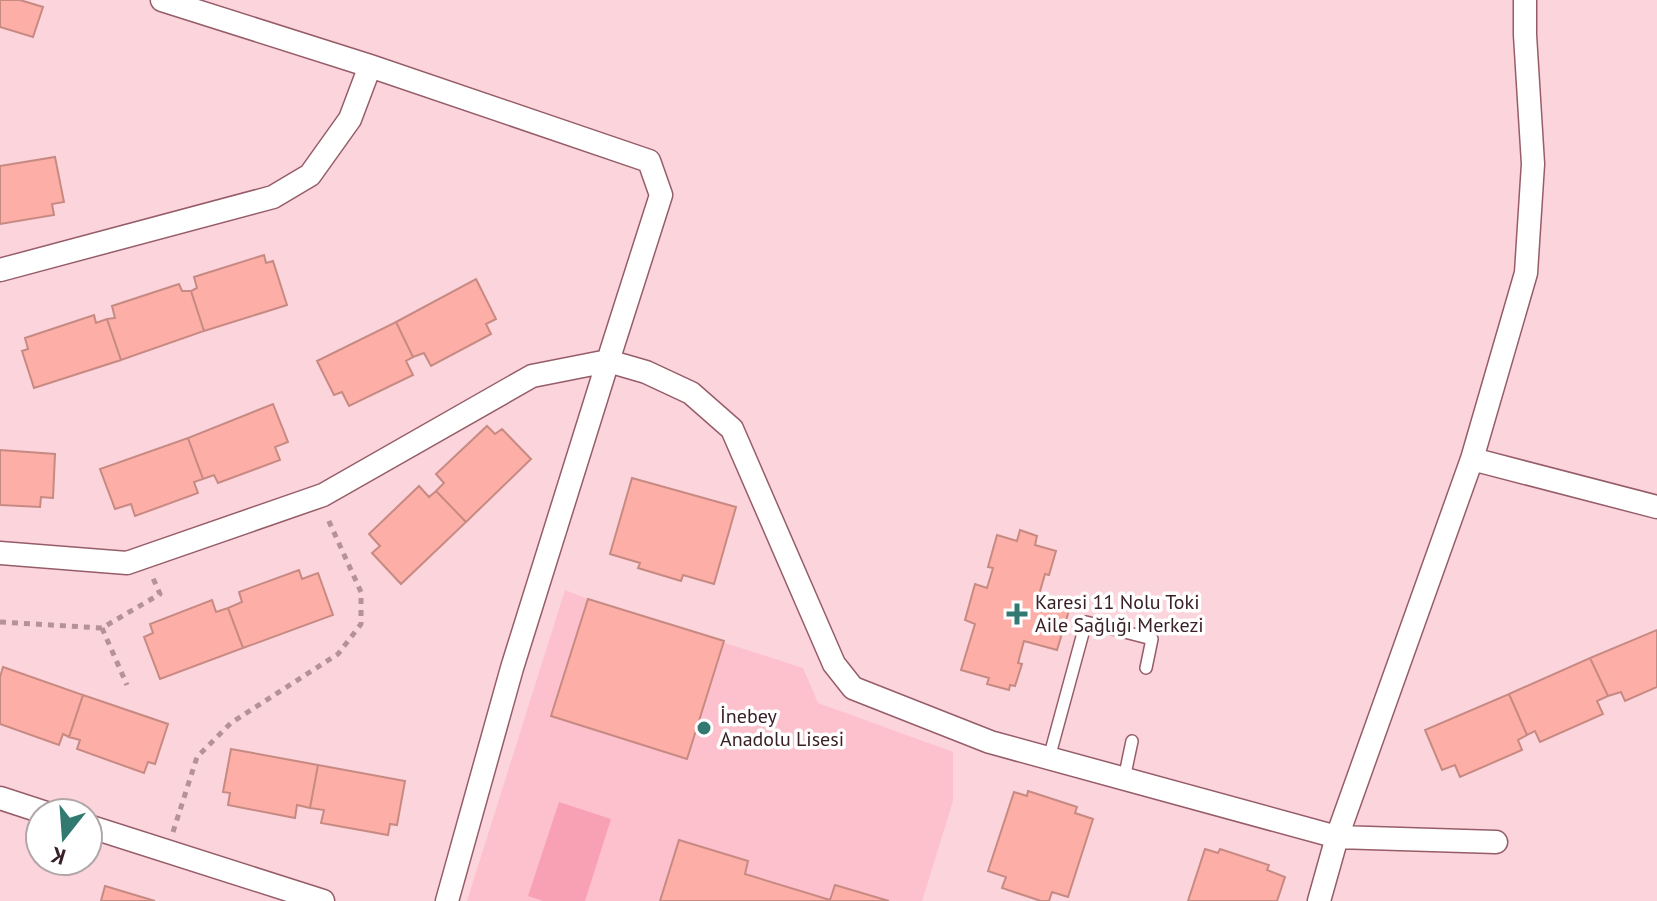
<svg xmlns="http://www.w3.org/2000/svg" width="1657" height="901" font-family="'PT Sans',sans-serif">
<rect width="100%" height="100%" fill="#fcd4db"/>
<path fill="#fcc1cd" d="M 565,590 L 588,599 L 803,668 L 818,703 L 953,752 L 953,801 L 922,901 L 467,901 Z"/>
<path fill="#f9a1b4" d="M 559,802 L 611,819 L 585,901 L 543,901 L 528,896 Z"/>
<path fill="#fdafa7" stroke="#c78a83" stroke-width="2" d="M 0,0 L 20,0 L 43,7 L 33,37 L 0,27 Z
M 55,157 L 64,202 L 52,204 L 54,215 L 0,224 L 0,166 Z
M 264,255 L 266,263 L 273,261 L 287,305 L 204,331 L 191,291 L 197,288 L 194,277 Z
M 476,279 L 496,319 L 486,324 L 491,334 L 431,366 L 424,353 L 413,357 L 396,322 Z
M 179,284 L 182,291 L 191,291 L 204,331 L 121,360 L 107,319 L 115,318 L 112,306 Z
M 94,315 L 96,323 L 107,319 L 121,360 L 34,388 L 22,351 L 28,349 L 25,338 Z
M 396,322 L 413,357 L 406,361 L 413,375 L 349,406 L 342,392 L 334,395 L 317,361 Z
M 273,404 L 288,442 L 275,447 L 280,460 L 218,483 L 214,475 L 203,479 L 188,438 Z
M 487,426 L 495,434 L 502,429 L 531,459 L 466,522 L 436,491 L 444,483 L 436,474 Z
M 188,438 L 203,479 L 194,482 L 198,493 L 135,516 L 131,504 L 115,509 L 100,469 Z
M 0,450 L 55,454 L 53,498 L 41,497 L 40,507 L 0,505 Z
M 632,478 L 736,507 L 714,584 L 683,575 L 681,581 L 638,568 L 640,563 L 610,554 Z
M 419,486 L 429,497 L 436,491 L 466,522 L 401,584 L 372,553 L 380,546 L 369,534 Z
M 1020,530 L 1037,536 L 1035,545 L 1056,551 L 1049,575 L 1045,574 L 1038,598 L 1070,607 L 1057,650 L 1024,641 L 1018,663 L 1022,664 L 1015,686 L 1010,685 L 1009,690 L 987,684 L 989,678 L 961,670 L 975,624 L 965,620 L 975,584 L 987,588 L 993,568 L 988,567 L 997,535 L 1017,541 Z
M 299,570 L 302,579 L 318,573 L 333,615 L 243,648 L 228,608 L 242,602 L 239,592 Z
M 588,599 L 724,641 L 687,759 L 551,716 Z
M 212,600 L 216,612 L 228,608 L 243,648 L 160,679 L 144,637 L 153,633 L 150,624 Z
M 1657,630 L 1657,687 L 1625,701 L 1621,692 L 1608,696 L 1590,658 Z
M 1590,658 L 1608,696 L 1597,701 L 1603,714 L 1540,742 L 1535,731 L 1527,735 L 1509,694 Z
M 3,667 L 83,695 L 69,737 L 63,734 L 59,745 L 0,724 L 0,677 Z
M 1509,694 L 1527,735 L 1518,740 L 1522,750 L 1460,777 L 1455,765 L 1442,770 L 1425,730 Z
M 83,695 L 168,724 L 155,764 L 148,762 L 144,773 L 77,749 L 80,740 L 69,737 Z
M 231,749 L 318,765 L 310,808 L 297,805 L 295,818 L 228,805 L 230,793 L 223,792 Z
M 318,765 L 405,781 L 397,825 L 390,824 L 388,835 L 321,823 L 324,810 L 310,808 Z
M 1028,791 L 1077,807 L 1075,813 L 1093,819 L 1068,897 L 1052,892 L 1049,901 L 1041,901 L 1002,888 L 1006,877 L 988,871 L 1014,792 L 1027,796 Z
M 679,840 L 748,861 L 745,874 L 830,900 L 835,885 L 889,901 L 660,901 Z
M 1205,849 L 1218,853 L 1220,849 L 1269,865 L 1267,870 L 1285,877 L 1277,901 L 1188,901 Z
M 105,886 L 155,901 L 101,901 Z"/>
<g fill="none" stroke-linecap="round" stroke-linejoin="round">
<g stroke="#965d69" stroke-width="14">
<path id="service" d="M 1049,758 L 1086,622 L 1152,639 L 1146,668
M 1124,779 L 1132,741"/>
</g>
<g stroke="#965d69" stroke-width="25">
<path id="minor" d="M 162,0 L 370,66 L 649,161 L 661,195 L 608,361 L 512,668 L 447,901
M 0,270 L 273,197 L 310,175 L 350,119 L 370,66
M 1472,459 L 1657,507
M 0,553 L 127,563 L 323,495 L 532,376 L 608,361 L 646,372 L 691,393 L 732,429 L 834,664 L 853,688 L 990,742 L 1337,837 L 1496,842
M 0,798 L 46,813
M 88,826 L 323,901
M 1319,901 L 1337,837 L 1472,459 L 1526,273 L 1533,164 L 1525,35 L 1525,0"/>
</g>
<path stroke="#b49298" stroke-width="5" stroke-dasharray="6 6" stroke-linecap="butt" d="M 0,622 L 102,628 L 160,594 L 152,576
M 102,628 L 127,685
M 173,832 L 197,757 L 231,723 L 338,654 L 361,624 L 361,592 L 327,517"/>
<use href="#service" stroke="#fff" stroke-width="11"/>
<use href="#minor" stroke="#fff" stroke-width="22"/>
</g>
<g fill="#327971" stroke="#fff" stroke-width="3">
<path d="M1013 602h8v8h8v8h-8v8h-8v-8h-8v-8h8z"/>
<circle cx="704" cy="728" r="8"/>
</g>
<g text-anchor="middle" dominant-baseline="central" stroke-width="7" stroke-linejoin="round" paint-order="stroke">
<g font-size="20" fill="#392026" stroke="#fff" text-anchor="start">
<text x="1035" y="602">Karesi 11 Nolu Toki<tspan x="1035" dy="23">Aile Sağlığı Merkezi</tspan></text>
<text x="720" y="716">İnebey<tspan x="720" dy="23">Anadolu Lisesi</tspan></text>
</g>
</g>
<g transform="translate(64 837) rotate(197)"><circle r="38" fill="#ffffff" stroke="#b0a6a8" stroke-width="2"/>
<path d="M0-6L14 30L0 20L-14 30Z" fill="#327971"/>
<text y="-12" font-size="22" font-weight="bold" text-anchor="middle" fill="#392026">K</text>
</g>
</svg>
